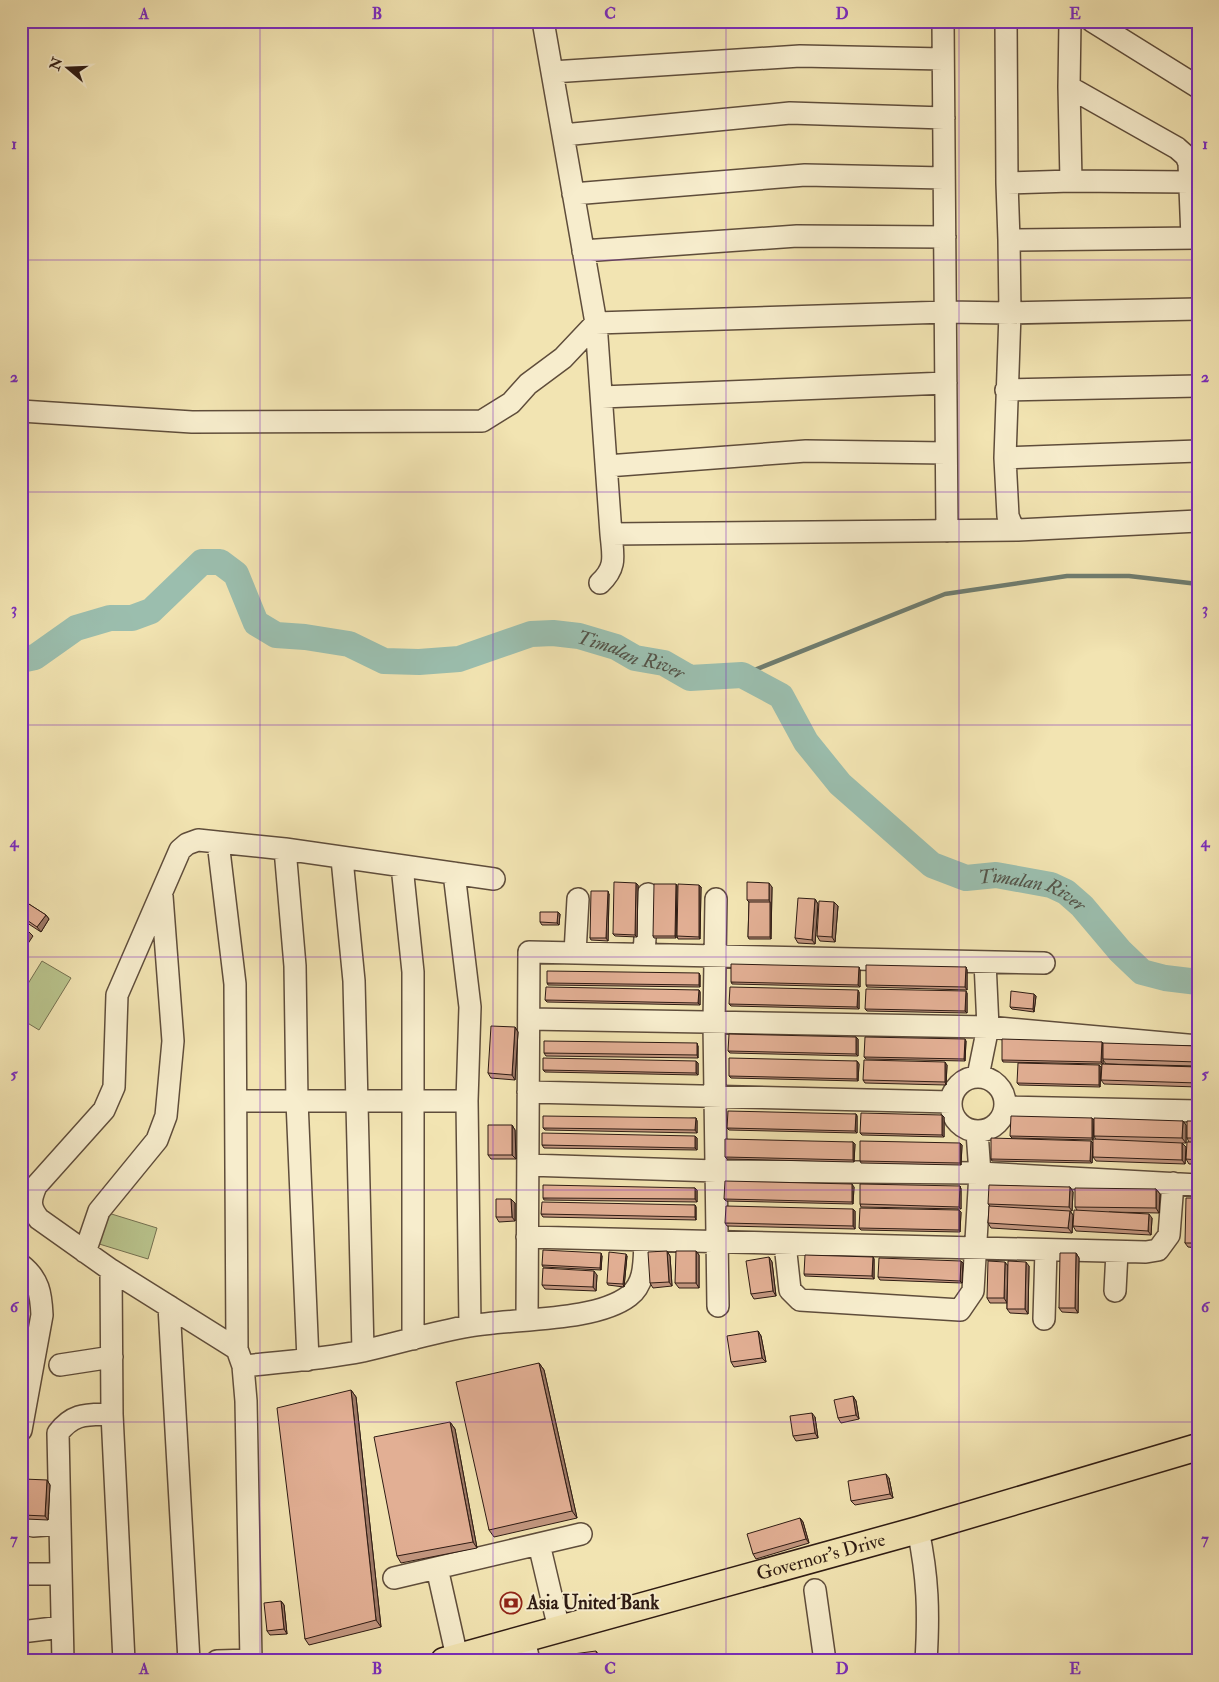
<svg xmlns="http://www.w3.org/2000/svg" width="1219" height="1682" font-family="'IM FELL Double Pica',serif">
<rect width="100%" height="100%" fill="#f2e4b2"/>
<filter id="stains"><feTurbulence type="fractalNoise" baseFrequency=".004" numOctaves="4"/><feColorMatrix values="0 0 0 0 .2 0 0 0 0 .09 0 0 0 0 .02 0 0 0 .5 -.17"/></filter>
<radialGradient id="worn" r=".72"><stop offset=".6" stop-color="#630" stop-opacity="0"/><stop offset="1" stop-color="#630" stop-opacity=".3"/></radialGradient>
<path fill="#b9c48d" stroke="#747050" d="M 42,961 L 71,978 L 39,1030 L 21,1019 L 21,995 Z
M 105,1212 L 157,1228 L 148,1259 L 96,1243 Z"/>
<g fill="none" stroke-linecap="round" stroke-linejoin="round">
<path stroke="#6f7d70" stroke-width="4.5" d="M 742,675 L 945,594 L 1067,576 L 1129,576 L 1198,584"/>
<path stroke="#9bbeae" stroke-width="26" id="s1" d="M 21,660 L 35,657 L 76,628 L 110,618 L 132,618 L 151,611 L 202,562 L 220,562 L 236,574 L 256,623 L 276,635 L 305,637 L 349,644 L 384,661 L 419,662 L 459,659 L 531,634 L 553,633 L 579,636 L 616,647 L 635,658 L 664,663 L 690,678 L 742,675 L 781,696 L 806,742 L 840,784 L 932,865 L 966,878 L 996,875 L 1051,885 L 1066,892 L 1082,906 L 1120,951 L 1142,972 L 1165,978 L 1198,982"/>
<g stroke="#5f4d3b" stroke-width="24">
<path id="minor" d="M 543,21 L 596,323 L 611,534 L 1018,530
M 943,21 L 947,531
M 1006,21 L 1007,183 L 1009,240
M 1070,21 L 1069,87 L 1177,148 L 1186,156 L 1189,163 L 1192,238
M 1092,21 L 1198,87
M 552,72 L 800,56 L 943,59
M 1069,87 L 1071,181
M 563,135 L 790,113 L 944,118
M 1007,183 L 1071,181 L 1190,182
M 573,194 L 805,175 L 944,178
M 1198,238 L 1009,240 L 1010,313 L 1005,458 L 1008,516 L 1012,526 L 1018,530 L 1198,521
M 583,251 L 797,236 L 945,237
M 1006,390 L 1198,386
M 602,397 L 946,383
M 21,411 L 192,422 L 482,421 L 511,403 L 528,384 L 563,358 L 596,323 L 946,312 L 1010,313 L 1198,309
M 1005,458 L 1198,451
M 607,466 L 806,451 L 946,453
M 600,583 C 617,567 613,556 611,534
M 218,842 L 235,984 L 237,1349 L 243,1366 L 246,1401 L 251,1661
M 285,849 L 295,966 L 297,1101 L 308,1360
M 342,859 L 354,981 L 363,1351
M 402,866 L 413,972 L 413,1339
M 454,873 L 470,1007 L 467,1101 L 470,1326
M 716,899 L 714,1023 L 718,1306
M 575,953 L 578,899
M 644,953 L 648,894
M 529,1019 L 988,1027 L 1198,1046
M 978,1076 L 988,1027 L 985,962
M951 1104a27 27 0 1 1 54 0a27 27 0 1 1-54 0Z
M 528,1092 L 951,1102
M 236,1101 L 467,1101
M 1006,1107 L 1198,1111
M 528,1165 L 716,1171 L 980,1173 L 1198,1185
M 527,1237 L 1146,1252 L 1158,1250 L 1169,1235 L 1173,1183
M 785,1244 L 790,1290 L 800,1300 L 960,1310 L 973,1291 L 980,1173 L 977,1132
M 85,1252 L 99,1211 L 157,1140 L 166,1116 L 173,1041 L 162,896
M 21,1265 C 39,1279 41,1294 42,1315 L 21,1430
M 111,1270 L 112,1414 L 124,1661
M 1115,1291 L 1117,1252
M 169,1306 L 189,1661
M 527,1318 L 529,952 L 1044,963
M 1044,1319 L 1046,1250
M 237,1349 L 111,1270 L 39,1219 C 29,1207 30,1200 36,1186 L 104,1110 L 114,1087 L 117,995 L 180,850 L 187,844 L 198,840 L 285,849 L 494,879
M 60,1365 L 112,1357
M 243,1366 C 283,1362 323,1359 363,1351 C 399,1343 434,1332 470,1326 C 514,1318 595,1322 629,1296 C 646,1283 644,1260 645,1240
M 33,1526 L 60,1524
M 918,1530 C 928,1577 929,1613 926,1661
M 539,1544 L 559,1629
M 437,1568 L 457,1657
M 27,1574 L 61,1574
M 394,1578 L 581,1534
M 815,1590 L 825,1661
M 21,1632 L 62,1627
M 524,1639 L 529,1661
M 63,1661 L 58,1433 C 74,1412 88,1415 112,1414
M 217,1661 L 251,1660"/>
</g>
<g stroke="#2e1b13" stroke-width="29">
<g id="major">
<path id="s2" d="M 444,1661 L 918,1530 L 1198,1447"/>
</g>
</g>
<use href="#minor" stroke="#f7edcd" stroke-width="21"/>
<use href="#major" stroke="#f2e4b2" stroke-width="26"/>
</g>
<path fill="#c2967f" stroke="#2e1b13" d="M 636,883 L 638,885 L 637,937 L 615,936 L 613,934 Z
M 676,884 L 677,886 L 676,938 L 654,938 L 653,936 Z
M 701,887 L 700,939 L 678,939 L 677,936 Z
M 772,887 L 771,939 L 749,939 L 748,937 L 749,902 L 747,900 Z
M 609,894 L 608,941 L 591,940 L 590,938 Z
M 21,899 L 46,915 L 49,919 L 41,932 L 21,919 Z
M 815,899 L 818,904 L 815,944 L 798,943 L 795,938 Z
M 838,906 L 835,942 L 820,941 L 817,936 Z
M 558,912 L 560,914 L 559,925 L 542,925 L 540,922 Z
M 966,967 L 967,970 L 967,990 L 867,987 L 866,985 Z
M 860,970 L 860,987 L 732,984 L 731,982 Z
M 700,975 L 700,987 L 548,985 L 547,983 Z
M 699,990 L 700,992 L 700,1005 L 547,1002 L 545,1000 Z
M 859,992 L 859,1009 L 731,1006 L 729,1004 Z
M 967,993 L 967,1013 L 867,1011 L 865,1009 Z
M 1034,994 L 1036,996 L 1034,1012 L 1012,1009 L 1010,1007 Z
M 515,1027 L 518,1032 L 515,1080 L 491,1078 L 488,1073 Z
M 856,1037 L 858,1039 L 858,1056 L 730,1053 L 728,1051 Z
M 966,1041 L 965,1061 L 866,1059 L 864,1057 Z
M 1102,1042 L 1103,1044 L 1198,1046 L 1198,1066 L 1106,1064 L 1103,1060 L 1103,1064 L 1198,1067 L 1198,1087 L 1104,1084 L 1101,1080 L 1102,1064 L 1003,1062 L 1002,1060 Z
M 698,1046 L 698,1058 L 546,1056 L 544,1053 Z
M 857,1061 L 859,1064 L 858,1081 L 731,1078 L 729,1076 Z
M 698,1063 L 698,1075 L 545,1072 L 543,1070 Z
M 947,1065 L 946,1085 L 865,1083 L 863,1080 Z
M 1101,1067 L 1100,1087 L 1019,1085 L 1017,1083 Z
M 856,1114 L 857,1116 L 857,1133 L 729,1130 L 727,1128 Z
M 942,1115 L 944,1117 L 944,1137 L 862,1135 L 860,1133 Z
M 696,1118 L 697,1121 L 697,1133 L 545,1130 L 543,1128 Z
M 1092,1118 L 1094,1120 L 1093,1140 L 1012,1138 L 1010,1136 Z
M 1183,1121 L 1186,1125 L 1186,1143 L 1182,1143 L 1186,1147 L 1185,1164 L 1096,1161 L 1093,1157 L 1096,1140 L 1094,1136 Z
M 1198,1121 L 1198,1164 L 1189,1164 L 1186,1159 L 1189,1142 L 1187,1138 Z
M 512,1125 L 515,1130 L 516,1159 L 491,1159 L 488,1155 Z
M 697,1138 L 697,1150 L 544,1148 L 542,1145 Z
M 853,1142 L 855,1144 L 854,1162 L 727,1159 L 725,1157 Z
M 1093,1143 L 1092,1163 L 992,1161 L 991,1159 Z
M 962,1145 L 961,1165 L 861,1163 L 860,1161 Z
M 960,1186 L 961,1189 L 961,1209 L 861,1207 L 860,1204 Z
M 854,1187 L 853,1204 L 726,1201 L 724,1199 Z
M 1070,1187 L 1073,1192 L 1072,1211 L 1070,1211 L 1073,1215 L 1072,1233 L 991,1228 L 988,1223 L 990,1206 L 988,1204 Z
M 695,1188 L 697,1190 L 697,1202 L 544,1200 L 543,1198 Z
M 1156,1189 L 1160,1194 L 1159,1213 L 1109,1212 L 1152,1218 L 1151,1235 L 1076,1231 L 1073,1226 L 1077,1210 L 1075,1207 Z
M 1198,1198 L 1198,1248 L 1188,1247 L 1185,1243 Z
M 511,1199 L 515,1203 L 515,1221 L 499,1222 L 496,1217 Z
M 695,1205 L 696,1207 L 696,1220 L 543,1217 L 541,1214 Z
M 959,1210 L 961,1212 L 960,1232 L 861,1230 L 859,1228 Z
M 855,1211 L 855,1229 L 727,1226 L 725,1223 Z
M 667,1251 L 670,1256 L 672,1286 L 653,1288 L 650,1283 Z
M 696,1251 L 699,1255 L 699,1288 L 679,1288 L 675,1283 Z
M 1076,1253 L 1079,1258 L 1078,1313 L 1062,1312 L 1059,1308 Z
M 602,1256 L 601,1270 L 543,1267 L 542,1265 Z
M 627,1256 L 624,1287 L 608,1285 L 607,1283 Z
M 769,1257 L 772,1262 L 776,1296 L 754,1299 L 751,1294 Z
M 873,1257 L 874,1259 L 874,1279 L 805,1276 L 804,1274 Z
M 961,1261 L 963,1263 L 962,1283 L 880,1280 L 878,1277 Z
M 1007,1265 L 1029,1266 L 1028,1314 L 1010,1313 L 1007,1309 L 1007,1303 L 990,1303 L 987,1298 Z
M 597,1275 L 596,1291 L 545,1289 L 542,1285 Z
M 758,1331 L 761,1336 L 766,1362 L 734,1367 L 731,1362 Z
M 539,1363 L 544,1370 L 577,1518 L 494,1537 L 489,1530 Z
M 351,1390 L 356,1397 L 381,1627 L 309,1645 L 305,1639 Z
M 853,1396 L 856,1401 L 859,1419 L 841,1423 L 838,1418 Z
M 815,1417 L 818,1438 L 796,1441 L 793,1436 Z
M 450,1422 L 455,1429 L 477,1548 L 401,1563 L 397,1556 Z
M 889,1478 L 893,1498 L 855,1505 L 851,1501 Z
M 47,1480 L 50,1485 L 48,1520 L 26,1519 L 23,1515 Z
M 800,1518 L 803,1522 L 809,1543 L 756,1559 L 753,1554 Z
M 281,1601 L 284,1605 L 287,1634 L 270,1635 L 267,1631 Z"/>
<path fill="#9e7a68" stroke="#2e1b13" d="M 636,883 L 638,885 L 637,937 L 635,935 Z
M 769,883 L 772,887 L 771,939 L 770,937 L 770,902 L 769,900 Z
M 676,884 L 677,886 L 676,938 L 675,936 Z
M 699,885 L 701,887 L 700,939 L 699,937 Z
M 608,891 L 609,894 L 608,941 L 606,938 Z
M 815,899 L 818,904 L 815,944 L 812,940 Z
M 834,902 L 838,906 L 835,942 L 832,937 Z
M 558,912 L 560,914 L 559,925 L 557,923 Z
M 46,915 L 49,919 L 41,932 L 37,927 Z
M 29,932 L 33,936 L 21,954 L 21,945 Z
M 859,967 L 860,970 L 860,987 L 858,985 Z
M 966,967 L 967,970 L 967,990 L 965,987 Z
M 699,973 L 700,975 L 700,987 L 699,985 Z
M 699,990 L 700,992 L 700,1005 L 698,1003 Z
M 858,990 L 859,992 L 859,1009 L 857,1007 Z
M 966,991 L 967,993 L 967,1013 L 965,1011 Z
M 1034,994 L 1036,996 L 1034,1012 L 1033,1009 Z
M 515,1027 L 518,1032 L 515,1080 L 512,1075 Z
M 856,1037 L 858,1039 L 858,1056 L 856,1054 Z
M 965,1039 L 966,1041 L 965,1061 L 964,1059 Z
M 1102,1042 L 1103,1044 L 1103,1064 L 1101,1062 Z
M 697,1043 L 698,1046 L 698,1058 L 697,1055 Z
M 696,1061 L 698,1063 L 698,1075 L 696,1073 Z
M 857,1061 L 859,1064 L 858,1081 L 857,1079 Z
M 945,1062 L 947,1065 L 946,1085 L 945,1082 Z
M 1099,1065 L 1101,1067 L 1100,1087 L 1099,1085 Z
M 856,1114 L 857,1116 L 857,1133 L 855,1131 Z
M 942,1115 L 944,1117 L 944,1137 L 942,1135 Z
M 696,1118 L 697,1121 L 697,1133 L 695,1130 Z
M 1092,1118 L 1094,1120 L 1093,1140 L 1092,1138 Z
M 1183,1121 L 1186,1125 L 1186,1143 L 1182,1138 Z
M 512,1125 L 515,1130 L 516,1159 L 512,1155 Z
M 695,1136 L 697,1138 L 697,1150 L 695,1148 Z
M 1091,1141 L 1093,1143 L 1092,1163 L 1090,1161 Z
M 853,1142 L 855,1144 L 854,1162 L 853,1160 Z
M 960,1143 L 962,1145 L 961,1165 L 960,1163 Z
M 1182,1143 L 1186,1147 L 1185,1164 L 1182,1160 Z
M 852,1184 L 854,1187 L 853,1204 L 852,1202 Z
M 960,1186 L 961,1189 L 961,1209 L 959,1207 Z
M 1070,1187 L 1073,1192 L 1072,1211 L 1069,1207 Z
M 695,1188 L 697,1190 L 697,1202 L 695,1199 Z
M 1156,1189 L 1160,1194 L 1159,1213 L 1156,1208 Z
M 511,1199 L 515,1203 L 515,1221 L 512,1217 Z
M 695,1205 L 696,1207 L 696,1220 L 695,1217 Z
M 853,1209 L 855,1211 L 855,1229 L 853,1226 Z
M 959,1210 L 961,1212 L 960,1232 L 959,1230 Z
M 1070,1211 L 1073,1215 L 1072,1233 L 1068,1228 Z
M 1149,1214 L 1152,1218 L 1151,1235 L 1148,1231 Z
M 667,1251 L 670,1256 L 672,1286 L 669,1282 Z
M 696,1251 L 699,1255 L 699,1288 L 696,1283 Z
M 601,1253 L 602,1256 L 601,1270 L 600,1268 Z
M 1076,1253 L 1079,1258 L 1078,1313 L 1075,1308 Z
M 626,1254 L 627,1256 L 624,1287 L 623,1284 Z
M 769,1257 L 772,1262 L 776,1296 L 773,1291 Z
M 873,1257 L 874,1259 L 874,1279 L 872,1276 Z
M 961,1261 L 963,1263 L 962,1283 L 960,1281 Z
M 1005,1262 L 1008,1266 L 1007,1303 L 1004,1298 Z
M 1026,1262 L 1029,1266 L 1028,1314 L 1025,1309 Z
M 594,1271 L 597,1275 L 596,1291 L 593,1287 Z
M 758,1331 L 761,1336 L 766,1362 L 762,1358 Z
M 539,1363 L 544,1370 L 577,1518 L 572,1511 Z
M 351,1390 L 356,1397 L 381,1627 L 376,1620 Z
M 853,1396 L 856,1401 L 859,1419 L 856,1415 Z
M 812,1413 L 815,1417 L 818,1438 L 815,1433 Z
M 450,1422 L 455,1429 L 477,1548 L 473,1542 Z
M 886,1474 L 889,1478 L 893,1498 L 890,1494 Z
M 47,1480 L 50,1485 L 48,1520 L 45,1516 Z
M 800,1518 L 803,1522 L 809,1543 L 806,1539 Z
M 281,1601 L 284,1605 L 287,1634 L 284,1629 Z
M 596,1651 L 599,1655 L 600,1661 L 598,1661 Z"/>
<path fill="#e2af94" stroke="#2e1b13" d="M 614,882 L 636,883 L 635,935 L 613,934 Z
M 747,882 L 769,883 L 769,900 L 747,900 Z
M 654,884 L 676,884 L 675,936 L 653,936 Z
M 678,884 L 699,885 L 699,937 L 677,936 Z
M 591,891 L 608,891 L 606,938 L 590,938 Z
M 798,898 L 815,899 L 812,940 L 795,938 Z
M 21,899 L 46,915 L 37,927 L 21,916 Z
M 819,901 L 834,902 L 832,937 L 817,936 Z
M 749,902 L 770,902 L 770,937 L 748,937 Z
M 540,912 L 558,912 L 557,923 L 540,922 Z
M 21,927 L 29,932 L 21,945 Z
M 731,964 L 859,967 L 858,985 L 731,982 Z
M 866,965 L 966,967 L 965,987 L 866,985 Z
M 547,971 L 699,973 L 699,985 L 547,983 Z
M 546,987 L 699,990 L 698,1003 L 545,1000 Z
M 730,987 L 858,990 L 857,1007 L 729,1004 Z
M 866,989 L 966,991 L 965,1011 L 865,1009 Z
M 1011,991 L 1034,994 L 1033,1009 L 1010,1007 Z
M 491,1026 L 515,1027 L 512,1075 L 488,1073 Z
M 729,1034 L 856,1037 L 856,1054 L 728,1051 Z
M 865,1037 L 965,1039 L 964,1059 L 864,1057 Z
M 1002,1039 L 1102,1042 L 1101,1062 L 1002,1060 Z
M 544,1041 L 697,1043 L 697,1055 L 544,1053 Z
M 1103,1043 L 1198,1046 L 1198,1062 L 1103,1059 Z
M 543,1058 L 696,1061 L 696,1073 L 543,1070 Z
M 729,1058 L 857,1061 L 857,1079 L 729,1076 Z
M 864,1060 L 945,1062 L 945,1082 L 863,1080 Z
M 1018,1063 L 1099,1065 L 1099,1085 L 1017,1083 Z
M 1102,1064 L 1198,1067 L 1198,1083 L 1101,1080 Z
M 728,1111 L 856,1114 L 855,1131 L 727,1128 Z
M 861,1113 L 942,1115 L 942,1135 L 860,1133 Z
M 543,1116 L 696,1118 L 695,1130 L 543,1128 Z
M 1011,1116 L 1092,1118 L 1092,1138 L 1010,1136 Z
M 1094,1118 L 1183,1121 L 1182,1138 L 1094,1136 Z
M 1187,1121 L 1198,1121 L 1198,1138 L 1187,1138 Z
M 488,1125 L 512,1125 L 512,1155 L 488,1155 Z
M 542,1133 L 695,1136 L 695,1148 L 542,1145 Z
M 991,1138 L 1091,1141 L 1090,1161 L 991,1159 Z
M 725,1139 L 853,1142 L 853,1160 L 725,1157 Z
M 1093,1139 L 1182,1143 L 1182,1160 L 1093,1157 Z
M 860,1141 L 960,1143 L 960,1163 L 860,1161 Z
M 1187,1142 L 1198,1142 L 1198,1160 L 1186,1159 Z
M 725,1181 L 852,1184 L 852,1202 L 724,1199 Z
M 860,1184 L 960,1186 L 959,1207 L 860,1204 Z
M 543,1185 L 695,1188 L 695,1199 L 543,1198 Z
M 989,1185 L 1070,1187 L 1069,1207 L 988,1204 Z
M 1075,1188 L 1156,1189 L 1156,1208 L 1075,1207 Z
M 1186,1198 L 1198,1198 L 1198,1243 L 1185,1243 Z
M 496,1199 L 511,1199 L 512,1217 L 496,1217 Z
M 542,1202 L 695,1205 L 695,1217 L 541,1214 Z
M 726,1206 L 853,1209 L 853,1226 L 725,1223 Z
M 989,1206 L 1070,1211 L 1068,1228 L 988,1223 Z
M 860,1208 L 959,1210 L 959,1230 L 859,1228 Z
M 1074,1210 L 1149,1214 L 1148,1231 L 1073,1226 Z
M 543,1250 L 601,1253 L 600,1268 L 542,1265 Z
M 667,1251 L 669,1282 L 650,1283 L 648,1252 Z
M 676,1251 L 696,1251 L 696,1283 L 675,1283 Z
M 609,1252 L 626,1254 L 623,1284 L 607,1283 Z
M 1060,1253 L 1076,1253 L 1075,1308 L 1059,1308 Z
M 805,1255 L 873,1257 L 872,1276 L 804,1274 Z
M 769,1257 L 773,1291 L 751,1294 L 746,1261 Z
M 879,1258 L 961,1261 L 960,1281 L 878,1277 Z
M 988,1261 L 1005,1262 L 1004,1298 L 987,1298 Z
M 1008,1261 L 1026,1262 L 1025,1309 L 1007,1309 Z
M 543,1268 L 594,1271 L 593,1287 L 542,1285 Z
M 758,1331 L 762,1358 L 731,1362 L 727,1336 Z
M 539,1363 L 572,1511 L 489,1530 L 456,1382 Z
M 351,1390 L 376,1620 L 305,1639 L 277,1408 Z
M 853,1396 L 856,1415 L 838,1418 L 834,1400 Z
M 812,1413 L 815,1433 L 793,1436 L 790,1416 Z
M 450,1422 L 473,1542 L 397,1556 L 374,1437 Z
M 886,1474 L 890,1494 L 851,1501 L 848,1481 Z
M 24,1479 L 47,1480 L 45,1516 L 23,1515 Z
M 800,1518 L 806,1539 L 753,1554 L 747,1534 Z
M 281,1601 L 284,1629 L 267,1631 L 264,1603 Z
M 596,1651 L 598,1661 L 574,1661 L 573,1654 Z"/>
<path fill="none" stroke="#7b2cbf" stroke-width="1" stroke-opacity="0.55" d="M 260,21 L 260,1661M 493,21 L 493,1661M 726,21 L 726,1661M 959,21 L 959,1661M 21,260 L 1198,260M 21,492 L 1198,492M 21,725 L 1198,725M 21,957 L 1198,957M 21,1190 L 1198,1190M 21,1422 L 1198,1422"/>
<defs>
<g id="bank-ring" transform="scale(1.125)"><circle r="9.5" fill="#f7edcd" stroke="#8f2418" stroke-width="1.5"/><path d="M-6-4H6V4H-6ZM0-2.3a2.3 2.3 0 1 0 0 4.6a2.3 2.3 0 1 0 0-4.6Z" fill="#8f2418"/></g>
</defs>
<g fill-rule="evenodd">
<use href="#bank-ring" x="511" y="1603"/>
</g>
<g text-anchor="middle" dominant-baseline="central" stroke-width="4" stroke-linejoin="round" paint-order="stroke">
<g font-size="19" fill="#2e1b13" stroke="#f7edcd">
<text stroke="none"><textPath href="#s2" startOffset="391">Governor's Drive</textPath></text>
</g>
<g font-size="19" font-weight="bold" fill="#2e1b13" stroke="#f7edcd" text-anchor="start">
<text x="527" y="1603">Asia United Bank</text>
</g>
<g font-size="20" font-style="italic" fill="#545449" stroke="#f7edcd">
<text stroke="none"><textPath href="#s1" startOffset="695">Timalan River</textPath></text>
<text stroke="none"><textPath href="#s1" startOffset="1190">Timalan River</textPath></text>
</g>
</g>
<rect width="1219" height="1682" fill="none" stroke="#f2e4b2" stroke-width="55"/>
<g transform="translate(68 68) rotate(289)" stroke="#f7edcd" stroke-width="4" paint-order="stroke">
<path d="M0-4L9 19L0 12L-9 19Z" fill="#2e1b13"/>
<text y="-8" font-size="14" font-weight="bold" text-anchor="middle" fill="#2e1b13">N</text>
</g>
<rect x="28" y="28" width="1164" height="1626" fill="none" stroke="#7b2cbf" stroke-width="2"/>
<g font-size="16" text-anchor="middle" font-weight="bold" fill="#7b2cbf">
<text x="144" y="19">A</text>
<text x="377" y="19">B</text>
<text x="610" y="19">C</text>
<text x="842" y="19">D</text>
<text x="1075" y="19">E</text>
<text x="14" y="149">1</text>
<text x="1205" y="149">1</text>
<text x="14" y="382">2</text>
<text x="1205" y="382">2</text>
<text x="14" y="614">3</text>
<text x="1205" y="614">3</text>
<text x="14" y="847">4</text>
<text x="1205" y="847">4</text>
<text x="14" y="1079">5</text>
<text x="1205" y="1079">5</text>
<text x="14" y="1312">6</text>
<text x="1205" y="1312">6</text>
<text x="14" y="1544">7</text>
<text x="1205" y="1544">7</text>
<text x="144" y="1674">A</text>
<text x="377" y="1674">B</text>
<text x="610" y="1674">C</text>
<text x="842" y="1674">D</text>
<text x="1075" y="1674">E</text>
</g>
<rect width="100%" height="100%" filter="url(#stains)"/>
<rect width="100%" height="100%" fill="url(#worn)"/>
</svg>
